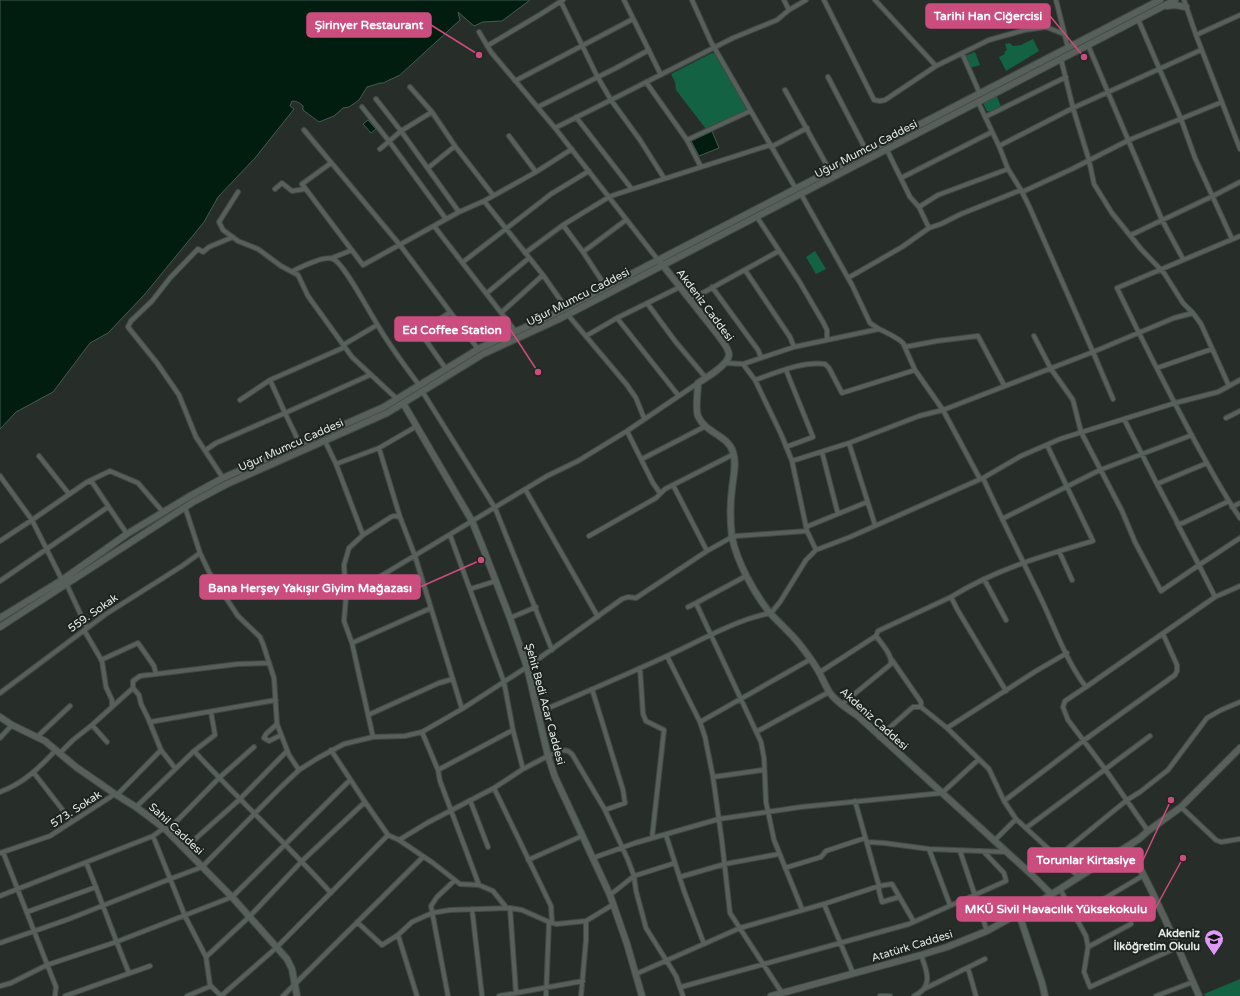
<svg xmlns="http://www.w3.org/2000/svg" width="1240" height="996" font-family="'Varela Round',sans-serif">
<rect width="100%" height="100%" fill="#272e2a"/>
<path fill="#126243" d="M 1033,39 L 1039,51 L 1006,71 L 999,57 L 1005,54 L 1004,52 L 1007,50 L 1005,44 L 1010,43 L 1013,46 L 1021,45 Z
M 975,52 L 980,65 L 970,68 L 965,56 Z
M 712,53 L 716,54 L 747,110 L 706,129 L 676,90 L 675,82 L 671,74 Z
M 996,94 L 1001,107 L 991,112 L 987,111 L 983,103 L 984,100 Z
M 815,251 L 826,269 L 816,274 L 806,257 Z
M 1240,979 L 1240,996 L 1205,996 L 1204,994 Z"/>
<path fill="#001d10" stroke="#455b51" d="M 0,0 L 530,0 L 502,21 L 483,22 L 474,26 L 458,12 L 460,20 L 400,75 L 383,83 L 380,83 L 367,87 L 359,100 L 349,107 L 343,108 L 334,116 L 319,122 L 303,110 L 303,106 C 300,103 297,101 292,101 L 290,106 L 294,109 L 255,158 L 218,197 L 204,222 L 145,294 L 108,333 L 90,343 L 53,392 L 16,412 L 0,429 Z
M 368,120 L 376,129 L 371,133 L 363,124 Z
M 712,131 L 719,148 L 699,156 L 691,141 Z"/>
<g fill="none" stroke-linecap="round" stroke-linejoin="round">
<g stroke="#434946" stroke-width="6">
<path id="street" d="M 624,0 L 661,75
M 692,0 L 711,42 L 796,189
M 784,0 L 789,10
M 824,0 L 874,100 L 880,101 L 885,100 L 936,66
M 875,0 L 936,66 L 989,40 L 1025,30 L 1046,27 L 1064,34
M 1056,0 L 1068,48
M 1184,0 L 1196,35 L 1240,149
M 561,2 L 597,76 L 611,100 L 640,140 L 664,178
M 1138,19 L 1181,119 L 1195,158 L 1232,239
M 479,32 L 491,52 L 555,128 L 658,260
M 1196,35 L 1240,15
M 1088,45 L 1162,220 L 1183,259
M 487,46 L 541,14 L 563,0
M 962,53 L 980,94
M 1061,59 L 1073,108 L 1089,160 L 1094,184 L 1112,213 L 1141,249 L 1164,273 L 1183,303 L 1193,313 L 1201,324 L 1229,386
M 828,77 L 867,152
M 515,81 L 633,19
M 646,82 L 687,140 L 701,167
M 410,87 L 432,112 L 455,146 L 493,195
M 785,90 L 830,171
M 376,99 L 401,131 L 380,149
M 978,102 L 999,146 L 1008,169 L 1021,190 L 1029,206 L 1093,352 L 1174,318 L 1193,313
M 362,107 L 389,141 L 446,219
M 538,107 L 616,68 L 649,50
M 432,112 L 401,131 L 459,212
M 576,117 L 631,188
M 985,117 L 1066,77
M 555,128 L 611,100 L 733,38 L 777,20 L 789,10 L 806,0
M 304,130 L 400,245 L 478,349
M 509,136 L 536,172
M 687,140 L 750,111
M 999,146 L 1073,108 L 1201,50
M 771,147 L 807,128
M 887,150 L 910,197 L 919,207 L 938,195 L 1008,169
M 331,163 L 302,184 L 363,265 L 459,212 L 484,201 L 536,172 L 572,149
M 428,168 L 455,146
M 901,178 L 992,132
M 275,189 L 282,183 L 292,191 L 305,189
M 238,192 L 219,222 L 223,230 L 238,241 L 258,249 L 281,266 L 298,275 L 308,296 L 352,357 L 397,399
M 1022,192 L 1072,169 L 1129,140 L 1222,102
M 801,194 L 852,285 L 870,323 L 879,329
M 484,201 L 543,275 L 566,308
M 757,217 L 799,281 L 823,322 L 827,330 L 827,340
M 434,226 L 516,332
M 929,228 L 941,224 L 961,214 L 1021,190
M 1131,235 L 1213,196 L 1240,182
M 1240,236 L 1117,288 C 1141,338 1166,387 1192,436 C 1207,463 1222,492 1240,518
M 583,252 L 626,220
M 525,253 L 563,225
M 332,258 L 352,250
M 463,262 L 551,194 L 589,171
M 745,270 L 790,337 L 794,347
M 293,271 C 301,267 325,255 333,259 C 344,263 369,312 377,324 C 389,345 404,365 419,385
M 848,278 L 902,247 L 929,228 L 919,207
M 606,287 L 583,252 L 563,225 L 609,197 L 617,194 L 770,145
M 712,287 L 758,350 L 761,357
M 487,293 L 529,258
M 690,300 L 779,251
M 647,303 L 675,341 L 706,378
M 502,312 L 543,275
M 568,315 L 627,385 L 636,398 L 644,418
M 617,318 L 678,395
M 586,336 L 617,318 L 680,287
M 1034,336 L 1051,369 L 1073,400 L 1081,432 L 1122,511 L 1135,542 L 1161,591 L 1199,565 L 1177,523
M 343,345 L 377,325
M 345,347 L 270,380 L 285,413 L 370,375
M 905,347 L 937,341 L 978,336 L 1004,385
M 725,363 L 743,364 L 755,380 L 781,434 L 792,461 L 807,531 L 816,550
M 743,364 L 794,347 L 879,329 C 887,333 897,337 903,343 L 915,370 L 943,410 L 980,479
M 1157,368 L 1212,349
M 446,369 L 420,332 L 449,313
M 755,380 C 776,373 801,361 825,364 L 829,368 L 842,393 L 915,370
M 422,391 L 495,508 L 552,650
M 240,400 L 270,380
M 1226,418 L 1240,411
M 1124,419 L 1157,484
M 627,431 L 653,483 L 660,493
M 325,441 L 336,464 L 363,535 L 391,517 L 394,516 L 400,517 L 415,556 L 462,709
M 849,443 L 875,525
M 786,447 L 813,437 L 786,370
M 379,448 L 400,517
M 206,450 L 216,443 L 285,413 L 300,444
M 822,452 L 838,514
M 39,456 L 69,494
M 642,459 L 704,427
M 792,461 L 849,443 L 919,416 L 943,410 L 1093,352 L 1113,399
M 1207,463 L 1157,484 L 1176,520 L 1178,524 L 1183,523 L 1229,501
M 336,464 L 379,448 L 417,426
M 0,476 L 32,520 L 62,580
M 223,478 L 196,437 L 179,395 L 157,363 L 128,327 L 131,321 L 152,301 L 170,278 L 198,249 L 203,252 L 209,247 L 233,237
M 983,478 C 1002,520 1023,561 1043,603 C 1056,631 1067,662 1086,687 L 1065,701 L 1063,707 L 1068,720 L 1105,769 L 1148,831
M 87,482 L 110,471 L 138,483 L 163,512
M 673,485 L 707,551
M 525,489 L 598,617
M 185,507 L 200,553 L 210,574 L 238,616 L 260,637 L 263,644 L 274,678 L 277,724 L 289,755 L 299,770
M 1232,507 L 1240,503
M 1002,519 L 1100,470 L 1192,435
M 806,527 L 867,502
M 450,535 L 504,682 L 513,730 L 523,769
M 589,536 L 656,498 L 665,489 L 734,454
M 1240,538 L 1199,565 L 1215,597 L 1240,586
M 0,541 L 32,520 L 87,482 L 92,482 L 127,534
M 1059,551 L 1072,580
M 746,576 L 696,603 L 761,742 L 764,758 L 766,802 L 774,840 L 802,909
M 984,579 L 1006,620
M 0,581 L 108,507
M 66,583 L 87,628
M 470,589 L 496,581
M 346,597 L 344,565 L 349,548 L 363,535
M 688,607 L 696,603
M 510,618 L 536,607
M 84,630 L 102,661 L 106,687 L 112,700 L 112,707
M 352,643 L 431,608
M 667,656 L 700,722 L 705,737 L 713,777 L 722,842 L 730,913 L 782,993
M 101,660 L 138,643 L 154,666 L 156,674
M 892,660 L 921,702 L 921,707
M 640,668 L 643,714 L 646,721 L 664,730 L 652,838
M 820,672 L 876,636 L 878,631 L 951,597
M 1086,687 L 1215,597
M 592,689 L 623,790 L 625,803 L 605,810
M 1006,691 L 957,609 L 951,597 C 996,569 1043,556 1093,541 L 1047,445
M 0,693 L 106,614 L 182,566 L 200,553
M 841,705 L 891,664 C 892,654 881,643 876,636
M 537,713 C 581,694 626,675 669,655 C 700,641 737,619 771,613 L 780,602 L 806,560 L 816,550 L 850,537 L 983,478 L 1021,456 L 1060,439 L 1175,403 L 1218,392 L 1240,380
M 368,715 L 439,683 L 453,679
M 150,722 L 276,700
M 700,722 L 811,659
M 277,724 L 266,734 L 264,738 L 269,741 L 281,735
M 92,725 L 107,742
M 947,728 L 1036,671 L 1067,653
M 422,732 L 438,770
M 756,732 L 829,692
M 37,737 L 70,706
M 373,737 L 352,643 L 344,621 L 346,597 L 547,476 L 578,461 L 627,431 L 698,383
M 879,737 L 913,707 L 921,707 L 947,728 L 989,769 L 1004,801 L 1016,819 L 1079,877
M 0,738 L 12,725
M 331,750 L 365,802 L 388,835 L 399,840 L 433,863 L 460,884 L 479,885 L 493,891 L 506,907
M 194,751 C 238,799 287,844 331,893
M 60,753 L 73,740 L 92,725 L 133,688
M 175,768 L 161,750 L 148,718 L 141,704 L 139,695 L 133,688 L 133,681 L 140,676 L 238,664 L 269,663
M 34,773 L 72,822
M 713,777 L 763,770
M 494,788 L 551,906 L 552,923
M 0,792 C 24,783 39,768 56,750
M 117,795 L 161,750
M 470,800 L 488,847
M 855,801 L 879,886 L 892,884 L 914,922
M 1004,801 L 1083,741 L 1175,675 L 1177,671 L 1177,665 L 1163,634
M 136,807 L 194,751 L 215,735 L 211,712
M 1181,807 L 1216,840 L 1221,842 L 1240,839
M 1026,828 L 1150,736
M 167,831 L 219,778 L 254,747
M 666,835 L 684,891 L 704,944
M 153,836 L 185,916 L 206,957 L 210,985 L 221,996
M 399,840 L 427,823 L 494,788 L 523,769 L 548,756 L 562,750 L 568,751 L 572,754 L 605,810 L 628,860 L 634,876 L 636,891 L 646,928 L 676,976 L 683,996
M 994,841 L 1016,819
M 867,842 L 884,843 L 929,849 L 1006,852
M 184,849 L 240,799 L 287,751
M 929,849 L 950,905
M 960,851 L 987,931
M 3,852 L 56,987 L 55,996
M 0,853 L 50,836 L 115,794
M 1057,857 L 1127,800 L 1140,792 L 1168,770 L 1207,718 L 1221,710 L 1240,702
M 593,858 L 635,843 L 719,819 L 801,807 L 942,793 L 979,759
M 528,860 L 582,836
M 86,862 C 101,899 114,937 129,973
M 785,868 L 821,857 L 826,851 L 865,838
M 680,877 L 725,864 L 779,854
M 479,885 L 440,781 L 438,770 L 513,730
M 1060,889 L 1086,936 L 1088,947 L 1084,972 L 1090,987 L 1178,947
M 610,895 L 634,876 L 675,863
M 0,896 L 153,836 L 164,828
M 824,904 L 879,886 L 879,891 L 882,902 L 899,897
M 510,908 L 516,993
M 472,909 L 482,996
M 27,912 L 96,887
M 1075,916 L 1144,875
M 357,922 L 382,945 L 398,935 L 412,922 L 432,913 L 450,910 L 510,908 L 522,910 L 549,922 L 557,924 L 586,921 L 614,904
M 398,935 L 417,996
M 0,943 L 69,919 L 170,879 L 202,867 L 280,788 L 299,770 L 318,758 L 344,744 L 373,737 L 405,736 L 422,732 L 462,709 L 527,667 L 622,599 L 628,597 L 636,598 L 707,551 L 732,537 L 737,536 L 807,531
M 1088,947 L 1131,924
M 206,957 L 250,916 L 302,861 L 365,802
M 968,968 L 976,996
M 636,974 L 740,928 L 824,904 L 853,973
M 0,986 L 11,983 L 47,965 L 116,942 L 232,897 L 350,780
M 681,987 L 909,924 L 1006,881 L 1004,873 L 984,852
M 924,989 L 985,959
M 65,996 L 150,966
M 187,996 L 211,986
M 221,996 L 276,948 L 388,835
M 283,996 L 423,857
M 448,996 L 431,906 L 437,897 L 454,881
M 499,996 L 583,981
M 546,996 L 549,922
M 581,996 L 586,940 L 586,921
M 880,996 L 890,996
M 914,996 C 934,987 927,971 921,955
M 1156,996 L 1193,982"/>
</g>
<g stroke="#434946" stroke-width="8">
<path id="secondary" d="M 1167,6 L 1175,5 L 1186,7
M 661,263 L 718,335 C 721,340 729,348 729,355 C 728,365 706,378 698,383 C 698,391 695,409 698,416 C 705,433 728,435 733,452 C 737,464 733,477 732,489 C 730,505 730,521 732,537 C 737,562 754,593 770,613 C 780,624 792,634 801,646 C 808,655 815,664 820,674 C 823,680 826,687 830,693 C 837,703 848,709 858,716 L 1032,875 L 1051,894
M 403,403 L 472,521 L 483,548 L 510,618 L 527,667 L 548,756 L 555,777 L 610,895 L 627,944 L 642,996
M 0,618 L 62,580 L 127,534 L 190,496 L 223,478 L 384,407 L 480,348 L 556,313 L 1160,0
M 0,627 L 193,502 L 227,484 L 387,413 L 483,354 L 559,319 L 1175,0
M 0,717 L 12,725 L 45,741 L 76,767 L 115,794 L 136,807 L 164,828 L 232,897 L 287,959 L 292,969 L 297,996
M 1128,846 C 1155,894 1177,945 1199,996
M 1019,914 L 1042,983 L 1045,996
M 771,996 L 921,955 L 947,947 L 987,931 L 1041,901 L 1139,839 L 1148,831 L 1181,807 L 1240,748"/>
</g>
<use href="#street" stroke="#58605b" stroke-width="4"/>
<use href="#secondary" stroke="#58605b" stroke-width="6"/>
</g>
<defs>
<g id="school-pin" transform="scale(1)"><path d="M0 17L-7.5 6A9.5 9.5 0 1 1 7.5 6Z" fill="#dd99f3" stroke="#1d2420"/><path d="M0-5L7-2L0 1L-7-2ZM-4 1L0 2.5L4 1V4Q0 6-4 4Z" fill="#111"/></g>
</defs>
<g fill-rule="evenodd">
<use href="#school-pin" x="1214" y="939"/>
</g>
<g text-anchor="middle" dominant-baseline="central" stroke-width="4" stroke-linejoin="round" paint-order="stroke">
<g font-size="11" fill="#e6ebe8" stroke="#1d2420">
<text transform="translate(866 149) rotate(-27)">Uğur Mumcu Caddesi</text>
<text transform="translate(578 297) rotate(-27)">Uğur Mumcu Caddesi</text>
<text transform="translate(705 305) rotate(53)">Akdeniz Caddesi</text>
<text transform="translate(291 445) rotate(-24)">Uğur Mumcu Caddesi</text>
<text transform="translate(93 613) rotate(-35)">559. Sokak</text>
<text transform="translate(545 704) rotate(75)">Şehit Bedi Acar Caddesi</text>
<text transform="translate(874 719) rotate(42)">Akdeniz Caddesi</text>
<text transform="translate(76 809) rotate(-33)">573. Sokak</text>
<text transform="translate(176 829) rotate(43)">Sahil Caddesi</text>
<text transform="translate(912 946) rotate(-17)">Atatürk Caddesi</text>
</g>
<g font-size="11" font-weight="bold" fill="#e6ebe8" stroke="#1d2420" text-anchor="end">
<text x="1200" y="933">Akdeniz<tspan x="1200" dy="13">İlköğretim Okulu</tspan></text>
</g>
</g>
<path fill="none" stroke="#cb4d7e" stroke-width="1.5" d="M1084 57L1050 16M479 55L431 25M538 372L510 329M481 560L420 587M1171 800L1143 860M1183 858L1155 909"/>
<g fill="#cb4d7e" stroke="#1d2420" stroke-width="1.5">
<circle cx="1084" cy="57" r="4"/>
<circle cx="479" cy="55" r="4"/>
<circle cx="538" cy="372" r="4"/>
<circle cx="481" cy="560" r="4"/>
<circle cx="1171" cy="800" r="4"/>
<circle cx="1183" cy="858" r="4"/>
</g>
<g fill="#cb4d7e" stroke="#cb4d7e" stroke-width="1.5">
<rect x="926" y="4" width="124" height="24" rx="4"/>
<rect x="307" y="13" width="124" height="24" rx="4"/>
<rect x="395" y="317" width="115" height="24" rx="4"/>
<rect x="200" y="575" width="220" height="24" rx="4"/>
<rect x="1028" y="848" width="115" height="24" rx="4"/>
<rect x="957" y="897" width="198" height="24" rx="4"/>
</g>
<g font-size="12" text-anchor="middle" font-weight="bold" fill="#fff">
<text x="988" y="20">Tarihi Han Ciğercisi</text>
<text x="369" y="29">Şirinyer Restaurant</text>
<text x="452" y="334">Ed Coffee Station</text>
<text x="310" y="592">Bana Herşey Yakışır Giyim Mağazası</text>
<text x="1086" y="864">Torunlar Kirtasiye</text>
<text x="1056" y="913">MKÜ Sivil Havacılık Yüksekokulu</text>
</g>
</svg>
